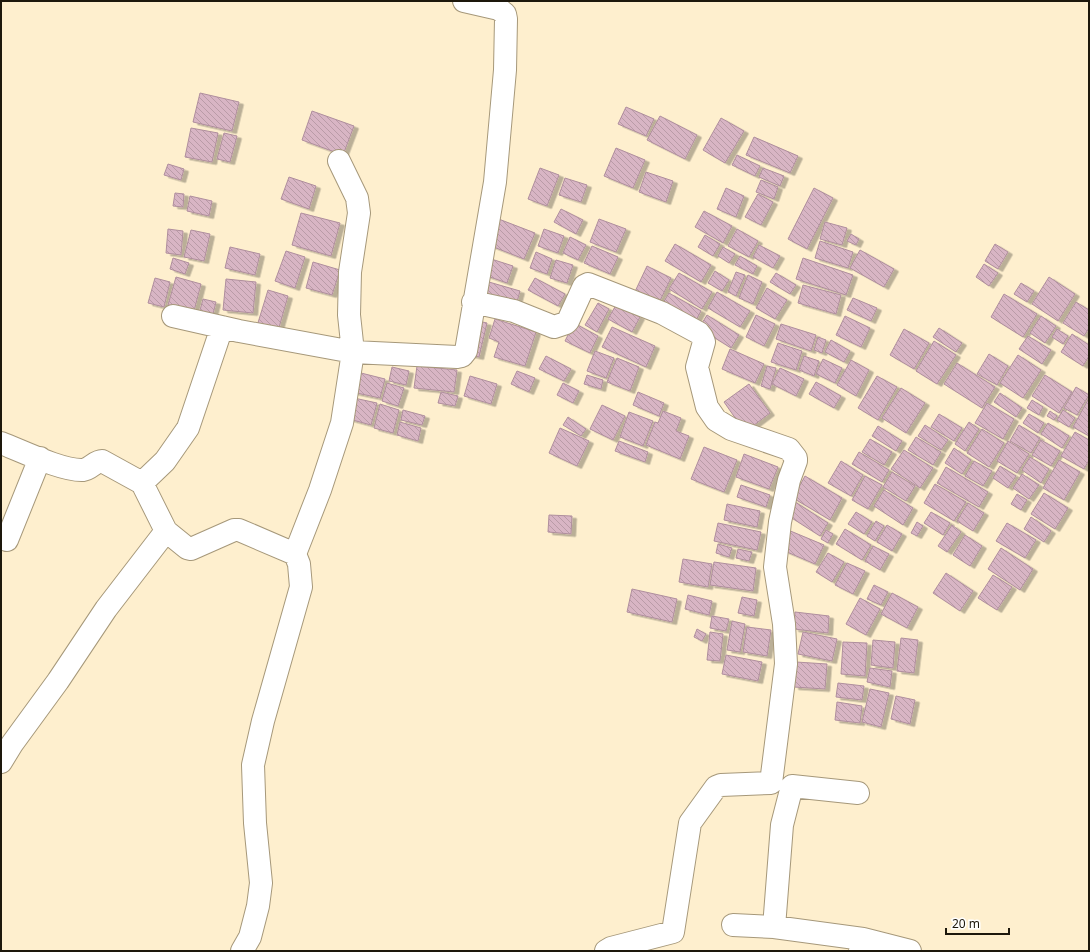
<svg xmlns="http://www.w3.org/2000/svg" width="1090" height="952" font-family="'Noto Sans',sans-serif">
<defs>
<pattern id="building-back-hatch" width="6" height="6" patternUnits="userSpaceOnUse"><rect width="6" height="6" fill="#d8b5c4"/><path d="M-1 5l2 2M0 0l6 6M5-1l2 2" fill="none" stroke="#b99ba7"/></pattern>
<filter id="shadow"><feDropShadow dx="4.5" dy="2.5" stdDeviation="0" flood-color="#0004"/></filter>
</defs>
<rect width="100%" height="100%" fill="#feefce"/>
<path fill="url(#building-back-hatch)" stroke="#af8e9d" filter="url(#shadow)" d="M 200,93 L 239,102 L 232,131 L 193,122 Z
M 626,107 L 654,119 L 646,136 L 618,124 Z
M 312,111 L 354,126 L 343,155 L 302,140 Z
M 660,116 L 697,135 L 685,159 L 647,140 Z
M 721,118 L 744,131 L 725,163 L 703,150 Z
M 191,128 L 218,133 L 212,162 L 185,157 Z
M 224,133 L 237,136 L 230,162 L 217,159 Z
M 754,137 L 798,156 L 790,173 L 746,155 Z
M 616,148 L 645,160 L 633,188 L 604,176 Z
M 737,155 L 760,166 L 755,176 L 732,165 Z
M 168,164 L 184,169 L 181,180 L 164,175 Z
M 540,168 L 559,175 L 547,206 L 528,199 Z
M 763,168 L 784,176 L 780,186 L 759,177 Z
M 646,172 L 673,181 L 666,202 L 639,192 Z
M 289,177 L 316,186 L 309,209 L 281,199 Z
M 565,178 L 587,185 L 581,202 L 559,195 Z
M 761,180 L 778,187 L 774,199 L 756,192 Z
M 726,188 L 744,196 L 736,217 L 717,209 Z
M 814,188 L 833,198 L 807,249 L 788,239 Z
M 175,193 L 184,194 L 183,207 L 173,206 Z
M 758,194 L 773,202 L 761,225 L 745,217 Z
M 190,196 L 212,201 L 209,216 L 187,211 Z
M 561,209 L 583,220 L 576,234 L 554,222 Z
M 704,211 L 732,226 L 723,243 L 695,227 Z
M 301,213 L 340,223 L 331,256 L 292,245 Z
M 496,218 L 535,233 L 524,259 L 486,244 Z
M 599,219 L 626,229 L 616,252 L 590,242 Z
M 825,222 L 847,228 L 842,245 L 820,239 Z
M 168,229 L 183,231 L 181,255 L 166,253 Z
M 544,229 L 564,236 L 558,253 L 538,246 Z
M 737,229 L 758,241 L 749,257 L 728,246 Z
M 191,230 L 210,234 L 204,261 L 184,257 Z
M 851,234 L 859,239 L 856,245 L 847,241 Z
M 705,235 L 720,244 L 713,256 L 698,247 Z
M 570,237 L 586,245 L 578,260 L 563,253 Z
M 820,241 L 853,252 L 848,268 L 815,258 Z
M 675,244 L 711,265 L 701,282 L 665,261 Z
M 995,244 L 1008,252 L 998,269 L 985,261 Z
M 759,245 L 780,256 L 773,268 L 753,257 Z
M 592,246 L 618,257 L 610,274 L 584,263 Z
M 230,247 L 260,254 L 255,275 L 225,268 Z
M 723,247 L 735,254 L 729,263 L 718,256 Z
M 860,250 L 894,269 L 884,287 L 850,268 Z
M 286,251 L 305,257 L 295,288 L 275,281 Z
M 536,252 L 552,259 L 547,274 L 530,268 Z
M 740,256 L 757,266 L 753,274 L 735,265 Z
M 485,257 L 513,266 L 507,283 L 479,273 Z
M 173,258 L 189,263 L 185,274 L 170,269 Z
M 803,258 L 853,275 L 846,295 L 796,279 Z
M 556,260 L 573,265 L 567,283 L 550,278 Z
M 313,262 L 340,270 L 332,295 L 306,288 Z
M 984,264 L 998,273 L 989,286 L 976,277 Z
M 647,266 L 671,278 L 656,309 L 632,298 Z
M 715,271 L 729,280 L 722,291 L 708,283 Z
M 736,272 L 745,275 L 736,296 L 728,292 Z
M 679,273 L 712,292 L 702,309 L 669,289 Z
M 776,273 L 796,285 L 790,294 L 770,282 Z
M 748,275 L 762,282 L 753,304 L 739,298 Z
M 176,277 L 201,284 L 194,311 L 168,305 Z
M 1049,277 L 1075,294 L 1058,321 L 1032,304 Z
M 155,278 L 170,282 L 164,307 L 148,303 Z
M 535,278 L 565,294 L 558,306 L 528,290 Z
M 226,279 L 256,282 L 253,313 L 223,310 Z
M 482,280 L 520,291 L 515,309 L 477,299 Z
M 1021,283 L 1034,291 L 1027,302 L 1014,294 Z
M 803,285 L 841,295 L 836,314 L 798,303 Z
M 767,288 L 787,300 L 775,319 L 756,308 Z
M 268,290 L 288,296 L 278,331 L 257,326 Z
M 717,292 L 750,311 L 740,327 L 708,308 Z
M 669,293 L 701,311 L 693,326 L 660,308 Z
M 1004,294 L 1037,314 L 1023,337 L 991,317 Z
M 853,298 L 877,308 L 871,321 L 847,310 Z
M 203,299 L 216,302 L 212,318 L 199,314 Z
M 1076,302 L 1089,310 L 1089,328 L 1084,336 L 1063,323 Z
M 598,303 L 609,309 L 597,332 L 585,325 Z
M 616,305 L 640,317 L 632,332 L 608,319 Z
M 707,315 L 739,335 L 731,348 L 699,328 Z
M 756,315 L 775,324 L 764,346 L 746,337 Z
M 845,316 L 870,328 L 861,347 L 836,335 Z
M 1041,316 L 1056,326 L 1045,343 L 1030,333 Z
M 495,319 L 536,332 L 525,366 L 494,357 L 499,342 L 489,338 Z
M 474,320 L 487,323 L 479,357 L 466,354 Z
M 574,323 L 598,336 L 590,353 L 565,341 Z
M 781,324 L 816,335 L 811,351 L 776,339 Z
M 612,327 L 655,346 L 646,367 L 602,347 Z
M 939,328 L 962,343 L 956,352 L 933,337 Z
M 904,329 L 929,343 L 914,369 L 890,355 Z
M 1057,329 L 1068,336 L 1063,344 L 1052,337 Z
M 1072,334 L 1089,345 L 1089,356 L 1083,366 L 1061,352 Z
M 1028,336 L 1051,350 L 1042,364 L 1019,349 Z
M 818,337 L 826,340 L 822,353 L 814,350 Z
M 831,340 L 850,351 L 844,362 L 825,352 Z
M 934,341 L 956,355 L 937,384 L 916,371 Z
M 778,343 L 802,351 L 796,370 L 771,362 Z
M 730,349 L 764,364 L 755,383 L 722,369 Z
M 595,351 L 614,358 L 606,378 L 587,371 Z
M 989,354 L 1008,366 L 997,385 L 977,374 Z
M 1018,355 L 1041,370 L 1023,398 L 1000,383 Z
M 546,356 L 571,369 L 564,381 L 539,369 Z
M 804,356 L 819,361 L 814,376 L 799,370 Z
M 617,358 L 639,367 L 630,391 L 607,382 Z
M 823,359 L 842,368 L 835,383 L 816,374 Z
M 851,360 L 869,370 L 856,396 L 837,385 Z
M 957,363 L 995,387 L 982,408 L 944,384 Z
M 417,366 L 457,370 L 454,392 L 414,388 Z
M 767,366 L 776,368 L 770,389 L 761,386 Z
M 392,367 L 409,371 L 406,385 L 389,381 Z
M 780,368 L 804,379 L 796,396 L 772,384 Z
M 517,371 L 535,378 L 529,392 L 511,384 Z
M 357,372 L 385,379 L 380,398 L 352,392 Z
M 587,375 L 603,380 L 601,389 L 584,384 Z
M 1045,375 L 1072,392 L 1059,413 L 1032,396 Z
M 470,376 L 497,384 L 491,404 L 464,396 Z
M 877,376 L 897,387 L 878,420 L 858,408 Z
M 816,382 L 841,396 L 834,408 L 809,394 Z
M 387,383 L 404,388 L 398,406 L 382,401 Z
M 563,383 L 579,391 L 573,403 L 557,395 Z
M 749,384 L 770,413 L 745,432 L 724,402 Z
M 1076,387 L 1089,395 L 1077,415 L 1064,408 Z
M 901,388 L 925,403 L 906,433 L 882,418 Z
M 441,392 L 458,396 L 455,406 L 438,403 Z
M 638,392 L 664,403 L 659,416 L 633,405 Z
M 1000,393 L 1022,408 L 1016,417 L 994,402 Z
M 354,398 L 377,403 L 371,425 L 349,419 Z
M 1089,398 L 1089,436 L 1073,427 Z
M 1032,400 L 1043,407 L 1039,415 L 1027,408 Z
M 987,403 L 1014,419 L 1003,439 L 975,423 Z
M 380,404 L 399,410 L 393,433 L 374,428 Z
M 602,405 L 625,416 L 613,440 L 590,429 Z
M 403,410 L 425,416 L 422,425 L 401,420 Z
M 1063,410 L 1075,418 L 1069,427 L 1057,420 Z
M 663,411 L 681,418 L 676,431 L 689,436 L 680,459 L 646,445 L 655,422 L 658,423 Z
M 1050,411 L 1057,416 L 1054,420 L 1047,416 Z
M 629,412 L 653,421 L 643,446 L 620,437 Z
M 939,414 L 962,428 L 954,441 L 931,427 Z
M 1029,414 L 1044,423 L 1038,433 L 1023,423 Z
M 568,417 L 586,429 L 581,436 L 563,425 Z
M 400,422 L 421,428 L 418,441 L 397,435 Z
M 969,422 L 979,429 L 965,451 L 955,444 Z
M 1048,423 L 1069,436 L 1062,448 L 1041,434 Z
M 925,425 L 948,440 L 941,450 L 918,436 Z
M 1019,425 L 1040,438 L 1031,453 L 1010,441 Z
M 878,426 L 902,441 L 896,451 L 872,436 Z
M 560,428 L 589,441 L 577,466 L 549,453 Z
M 982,429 L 1004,443 L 989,467 L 967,453 Z
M 1075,432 L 1089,440 L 1089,460 L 1084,469 L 1061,456 Z
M 916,437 L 941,452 L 933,465 L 908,450 Z
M 870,439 L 892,452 L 884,465 L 862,452 Z
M 1041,440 L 1060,451 L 1051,466 L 1032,455 Z
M 619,441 L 648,452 L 645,462 L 615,451 Z
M 1008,441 L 1029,454 L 1017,473 L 997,461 Z
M 704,447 L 737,460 L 724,492 L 691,479 Z
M 954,448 L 971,460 L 962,474 L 945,463 Z
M 904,450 L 933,468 L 920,488 L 891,469 Z
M 859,452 L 889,470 L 882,482 L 852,464 Z
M 744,454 L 778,467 L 769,489 L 736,477 Z
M 1030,457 L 1049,469 L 1041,483 L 1022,470 Z
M 1059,460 L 1080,472 L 1064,500 L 1043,488 Z
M 841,461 L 863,475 L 851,496 L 828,483 Z
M 974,461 L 992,471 L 983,486 L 965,476 Z
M 1000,466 L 1016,476 L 1008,488 L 993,478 Z
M 946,467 L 988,492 L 979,507 L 937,483 Z
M 892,472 L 915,486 L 906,501 L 883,487 Z
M 1022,474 L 1039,485 L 1029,499 L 1013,488 Z
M 805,476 L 842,498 L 830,520 L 793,498 Z
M 865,476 L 882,485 L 868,509 L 852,500 Z
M 935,484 L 966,502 L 954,521 L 924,503 Z
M 741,485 L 770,495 L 766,507 L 737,497 Z
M 884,490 L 913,508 L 903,525 L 874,506 Z
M 1044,493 L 1068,508 L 1055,529 L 1031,514 Z
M 1017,494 L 1027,500 L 1021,510 L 1011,504 Z
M 792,500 L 828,523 L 820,536 L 784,513 Z
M 968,503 L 984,513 L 973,531 L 957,521 Z
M 727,504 L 760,511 L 757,527 L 724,520 Z
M 856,512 L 872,522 L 864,534 L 848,524 Z
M 931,512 L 950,523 L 943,535 L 924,523 Z
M 549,515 L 572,516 L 571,534 L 548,532 Z
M 1031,517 L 1051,531 L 1044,542 L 1024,529 Z
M 876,521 L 884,526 L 875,541 L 867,536 Z
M 917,522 L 923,526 L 917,536 L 911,533 Z
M 718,523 L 761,532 L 757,550 L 714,541 Z
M 1007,523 L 1036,540 L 1025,558 L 996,541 Z
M 887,525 L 902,534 L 892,551 L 877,542 Z
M 952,525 L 961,532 L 947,552 L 938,546 Z
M 845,529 L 871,545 L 862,560 L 836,544 Z
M 788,530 L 824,545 L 815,564 L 780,549 Z
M 826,530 L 833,534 L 828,543 L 821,539 Z
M 965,535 L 982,546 L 970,566 L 953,555 Z
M 718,544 L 732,548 L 729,557 L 716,553 Z
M 873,546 L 889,554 L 880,570 L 865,561 Z
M 1001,548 L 1033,569 L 1020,590 L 988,569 Z
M 738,549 L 752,552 L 749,561 L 736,558 Z
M 828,553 L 844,562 L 832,582 L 816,572 Z
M 683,559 L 712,564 L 708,587 L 679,582 Z
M 714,562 L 756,568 L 753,591 L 710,585 Z
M 847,563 L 865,571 L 853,594 L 835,585 Z
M 946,573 L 973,591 L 960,611 L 933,593 Z
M 993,575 L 1012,587 L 997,610 L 978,598 Z
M 874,585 L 888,592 L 881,605 L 867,599 Z
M 632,589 L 677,599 L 672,622 L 627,612 Z
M 892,593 L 918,607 L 907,628 L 881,614 Z
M 688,595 L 712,601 L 709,615 L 685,609 Z
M 742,597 L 757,600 L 754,616 L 738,613 Z
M 860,598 L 880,609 L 866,635 L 846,624 Z
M 795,612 L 829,616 L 828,633 L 794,629 Z
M 712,616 L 729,619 L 726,631 L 710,628 Z
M 732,621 L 745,624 L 740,652 L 727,650 Z
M 747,627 L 771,630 L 767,656 L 743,652 Z
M 697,629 L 706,634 L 702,641 L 694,637 Z
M 710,632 L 723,634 L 720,661 L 707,660 Z
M 803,632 L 837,639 L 832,661 L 798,654 Z
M 901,638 L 918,640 L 914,673 L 897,671 Z
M 873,640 L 895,642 L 893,668 L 871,665 Z
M 843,642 L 867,643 L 865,676 L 841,674 Z
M 726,655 L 762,662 L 758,681 L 722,674 Z
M 796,662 L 827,664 L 825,689 L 794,687 Z
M 870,668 L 892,671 L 890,687 L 867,682 Z
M 838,683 L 864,686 L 862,700 L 836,697 Z
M 870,689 L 889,693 L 881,727 L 862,722 Z
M 896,696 L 915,700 L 910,724 L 891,719 Z
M 837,702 L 862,706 L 860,723 L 835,720 Z"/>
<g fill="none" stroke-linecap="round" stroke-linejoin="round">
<g stroke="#a6987a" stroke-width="24">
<path id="minor" d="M 473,302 L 514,311 L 554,327 L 566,323 L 568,321 L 584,286 L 588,284 L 662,313 L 699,333 L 702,337 L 704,342 L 697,367 L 707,407 L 716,420 L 731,429 L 789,449 L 796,458 L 796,461 L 789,480 L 780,522 L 775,567 L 784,624 L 786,664 L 771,783 L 721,785 L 716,787 L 690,823 L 673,932 L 611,948 L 606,951
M 173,316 L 239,331 L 353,352 L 349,315 L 350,272 L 359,213 L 357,198 L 339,161
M 1,443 C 22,451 62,471 83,470 C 91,469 95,461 102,461 L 142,483
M 166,531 L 142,483 L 165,461 L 188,428 L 222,327
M 7,540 L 40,458
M 295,554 L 320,490 L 342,423 L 353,352 L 457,357 L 462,356 L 466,351 L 495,182 L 505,70 L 506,19 L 505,14 L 499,9 L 464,1
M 1,762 L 12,744 L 58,681 L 106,609 L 166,531 L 187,548 L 191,549 L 234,530 L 239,530 L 295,554 L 299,564 L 301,587 L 263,721 L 253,765 L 255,823 L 261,883 L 258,906 L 250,937 L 242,951
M 858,793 L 792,786 L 782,825 L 774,927 L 863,939
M 733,925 L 774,927
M 860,951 L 863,939 L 910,951"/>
</g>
<use href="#minor" stroke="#fff" stroke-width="22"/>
</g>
<rect width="1090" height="952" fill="none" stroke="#1d180c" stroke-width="4"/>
<path d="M946 928v6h63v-6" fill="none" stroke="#1d180c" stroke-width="2"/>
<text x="952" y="928" font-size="12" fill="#1d180c" stroke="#ffffff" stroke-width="3" paint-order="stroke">20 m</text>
</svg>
